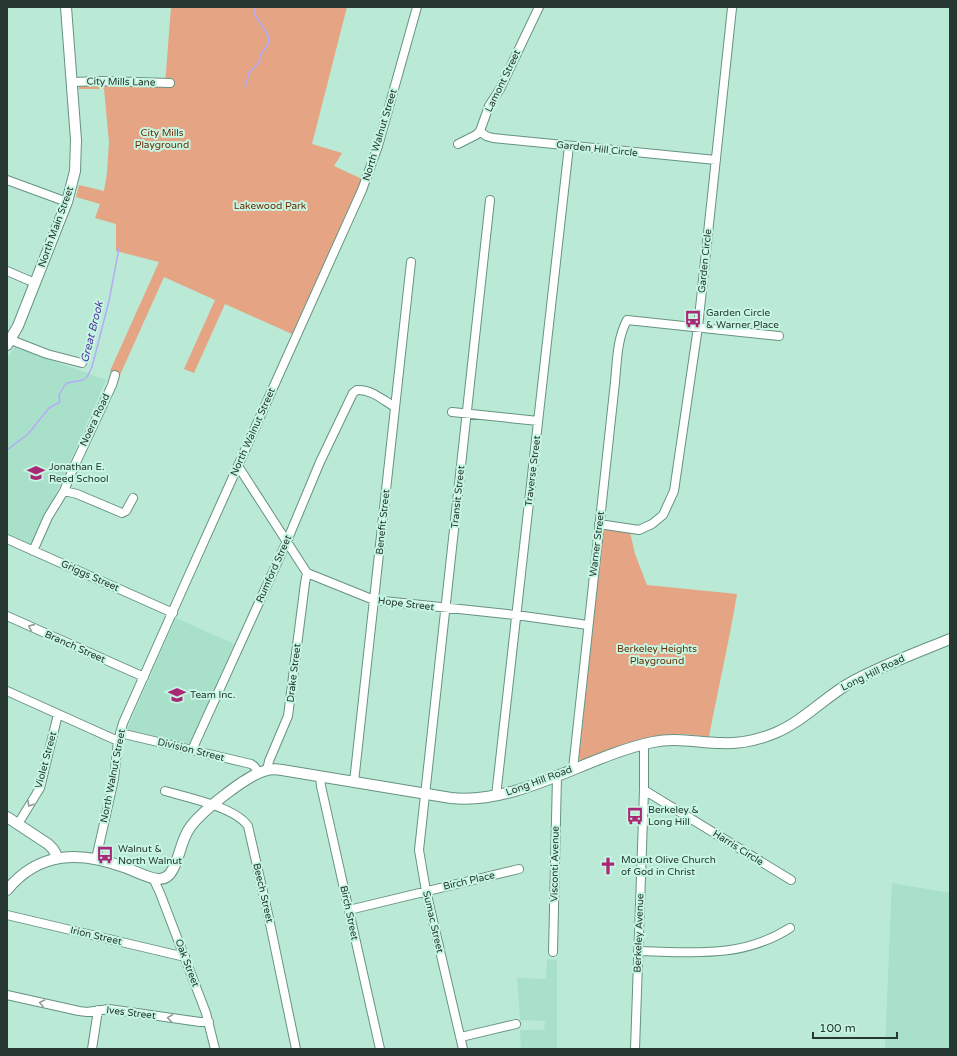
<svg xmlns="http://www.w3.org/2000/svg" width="957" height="1056" font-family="'Varela Round',sans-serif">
<rect width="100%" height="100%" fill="#bae9d5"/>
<path fill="#a8e0ca" d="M 15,347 L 106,380 L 33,545 L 7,533 L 7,358 Z
M 176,618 L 234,644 L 190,745 L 129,731 L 127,729 Z
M 892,883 L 950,893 L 950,1049 L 885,1049 Z
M 547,959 L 557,960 L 557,1049 L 521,1049 L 520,1030 L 544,1030 L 545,1021 L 520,1020 L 517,978 L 546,979 Z"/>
<path fill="#e5a483" d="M 171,7 L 347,7 L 312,144 L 342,153 L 334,166 L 362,179 L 292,334 L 225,304 L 194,373 L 184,369 L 215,300 L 164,277 L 120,375 L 110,371 L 159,262 L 116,251 L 116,224 L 95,218 L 100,204 L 76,197 L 79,185 L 104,191 L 107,173 L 109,142 L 104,89 L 79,89 L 79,84 L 165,85 Z
M 604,525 L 629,528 L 635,554 L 647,585 L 737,594 C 729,642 718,689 709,737 C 699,736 689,734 678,734 C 646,734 613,747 584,760 L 580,760 L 579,758 Z"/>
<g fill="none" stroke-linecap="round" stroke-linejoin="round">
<path stroke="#b4acf9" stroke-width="1.5" d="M 245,88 L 249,73 L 260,61 L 260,56 L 268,44 L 269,37 L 255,15 L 255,7
M 7,450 L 28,434 L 49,408 L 60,402 L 59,395 L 64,386 L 67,383 L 83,380 L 87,377 L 92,367 L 109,301 L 119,248"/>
<g stroke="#669381" stroke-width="10">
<path id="minor" d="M 72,82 L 103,81 L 170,83
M 480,131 L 486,136 L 493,138 L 716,160
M 458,144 L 476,135 L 480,131 L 489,106 L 500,89 L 539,7
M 7,180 L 67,202
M 7,271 L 35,283
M 11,340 L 47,354 L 82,363
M 452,412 L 538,421
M 238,466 L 307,573 L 374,600 L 516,615 L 588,625
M 64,491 L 77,494 L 122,513 L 126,511 L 133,498
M 599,524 L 639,530 L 652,524 L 663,515 L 674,491 L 698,327 L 732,8
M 7,539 L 173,613
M 33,551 L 48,517 L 64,491 L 73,469 L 112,385 L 115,375
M 7,616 L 144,677
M 7,691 L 118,741
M 120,733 L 251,764 L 254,766 L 259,773
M 192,750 L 287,541 L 320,462 L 353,393 L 357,390 C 371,389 383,400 395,407
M 573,769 L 615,382 C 617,361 617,339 627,320 L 779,336
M 267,770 L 269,761 L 288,716 L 305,583 L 307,573
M 320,776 L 321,786 L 380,1049
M 354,782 L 411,262
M 644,790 L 791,880
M 165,791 C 186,797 235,807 248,826 L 268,914 L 296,1049
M 496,796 L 569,146
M 18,824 L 40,788 L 58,714
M 96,859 L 114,779 L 118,741 L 123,723 L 188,577 L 362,190 L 378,146 L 417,7
M 153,878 L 160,893 L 206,1013 L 215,1049
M 349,910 L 519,869
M 7,915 L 185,957
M 638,951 C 693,952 741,959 790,928
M 553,952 L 557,776
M 7,995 L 79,1011 L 87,1012 L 109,1009 L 200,1022 L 209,1022
M 461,1037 L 516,1024
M 92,1049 L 98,1010
M 463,1049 L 426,891 L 419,850 L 490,200
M 635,1049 L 644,790 L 644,744"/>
</g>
<g stroke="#669381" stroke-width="12">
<path id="major" d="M 7,345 L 18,326 L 67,202 L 75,171 L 76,140 L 66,7
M 7,817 L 48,844 L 53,849 L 58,858
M 7,890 C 39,851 80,851 124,867 C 133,870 149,879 159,879 C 165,879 170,875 173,869 C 180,856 181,841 189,829 C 199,813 246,776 264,771 C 270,769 276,769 282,770 L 451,798 C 520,805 586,756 653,742 C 677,737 699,743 722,743 C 741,744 758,740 775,733 C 802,722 823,699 848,684 C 880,666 916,653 950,639"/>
</g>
<use href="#minor" stroke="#fff" stroke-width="8"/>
<use href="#major" stroke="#fff" stroke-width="10"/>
</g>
<defs><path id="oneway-chevron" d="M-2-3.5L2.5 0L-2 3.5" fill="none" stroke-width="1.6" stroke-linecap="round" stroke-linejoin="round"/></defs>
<g stroke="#929c98">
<use href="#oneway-chevron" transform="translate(31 627) rotate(-156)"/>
<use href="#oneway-chevron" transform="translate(30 804) rotate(122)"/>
<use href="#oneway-chevron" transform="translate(42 1003) rotate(-167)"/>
<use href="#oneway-chevron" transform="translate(170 1018) rotate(-172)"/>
</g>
<defs>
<g id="bus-bare" transform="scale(1.38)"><path d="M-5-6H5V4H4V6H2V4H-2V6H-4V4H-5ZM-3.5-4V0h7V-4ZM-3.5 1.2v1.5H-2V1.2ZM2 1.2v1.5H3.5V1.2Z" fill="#a92876" stroke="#c7f6e3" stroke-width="2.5" paint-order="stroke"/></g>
<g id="school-bare" transform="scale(1.38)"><path d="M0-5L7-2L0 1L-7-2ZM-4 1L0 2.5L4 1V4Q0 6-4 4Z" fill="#a92876" stroke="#c7f6e3" stroke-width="2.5" paint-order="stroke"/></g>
<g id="church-bare" transform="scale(1.38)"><path d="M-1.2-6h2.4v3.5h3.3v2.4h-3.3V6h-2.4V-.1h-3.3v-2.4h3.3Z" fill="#a92876" stroke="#c7f6e3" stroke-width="2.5" paint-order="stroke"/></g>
</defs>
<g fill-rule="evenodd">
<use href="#bus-bare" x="693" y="319"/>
<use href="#school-bare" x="36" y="473"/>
<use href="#school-bare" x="177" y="695"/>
<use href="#bus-bare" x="635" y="816"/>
<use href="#bus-bare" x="105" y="855"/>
<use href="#church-bare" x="608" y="866"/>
</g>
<g text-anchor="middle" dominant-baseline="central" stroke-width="4" stroke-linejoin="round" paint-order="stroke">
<g font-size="10" fill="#263831" stroke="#c7f6e3">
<text transform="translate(503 81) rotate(-64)">Lamont Street</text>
<text transform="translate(121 82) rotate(1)">City Mills Lane</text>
<text transform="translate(380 135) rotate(-73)">North Walnut Street</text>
<text transform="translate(597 149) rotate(6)">Garden Hill Circle</text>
<text transform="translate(56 227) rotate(-70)">North Main Street</text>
<text transform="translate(705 261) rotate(-84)">Garden Circle</text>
<text transform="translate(95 420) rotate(-65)">Noera Road</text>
<text transform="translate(253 432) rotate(-66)">North Walnut Street</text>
<text transform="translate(533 471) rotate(-83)">Traverse Street</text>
<text transform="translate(458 497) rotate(-84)">Transit Street</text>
<text transform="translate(383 522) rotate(-84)">Benefit Street</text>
<text transform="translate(597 544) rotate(-83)">Warner Street</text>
<text transform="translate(274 569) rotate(-66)">Rumford Street</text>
<text transform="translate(90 576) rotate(24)">Griggs Street</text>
<text transform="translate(406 604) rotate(7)">Hope Street</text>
<text transform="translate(75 647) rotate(24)">Branch Street</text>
<text transform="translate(294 673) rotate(-83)">Drake Street</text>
<text transform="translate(873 673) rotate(-26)">Long Hill Road</text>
<text transform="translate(191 750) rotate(14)">Division Street</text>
<text transform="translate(46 760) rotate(-75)">Violet Street</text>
<text transform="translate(113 776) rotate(-79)">North Walnut Street</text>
<text transform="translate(539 781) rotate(-20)">Long Hill Road</text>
<text transform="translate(738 848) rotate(32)">Harris Circle</text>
<text transform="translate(555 864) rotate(-89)">Visconti Avenue</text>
<text transform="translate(469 881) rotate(-13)">Birch Place</text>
<text transform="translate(263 893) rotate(77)">Beech Street</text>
<text transform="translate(349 913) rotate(78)">Birch Street</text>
<text transform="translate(433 922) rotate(77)">Sumac Street</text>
<text transform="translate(639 933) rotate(-88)">Berkeley Avenue</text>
<text transform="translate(96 936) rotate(13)">Irion Street</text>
<text transform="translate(187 963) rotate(69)">Oak Street</text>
<text transform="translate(131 1013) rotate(7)">Ives Street</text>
</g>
<g font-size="10" fill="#6a2d03" stroke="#c7f6e3">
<text x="162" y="133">City Mills<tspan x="162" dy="12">Playground</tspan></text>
<text x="270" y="206">Lakewood Park</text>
<text x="657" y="649">Berkeley Heights<tspan x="657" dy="12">Playground</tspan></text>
</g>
<g font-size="10" fill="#263831" stroke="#c7f6e3" text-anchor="start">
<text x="706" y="313">Garden Circle<tspan x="706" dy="12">&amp; Warner Place</tspan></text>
<text x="49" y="467">Jonathan E.<tspan x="49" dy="12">Reed School</tspan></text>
<text x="190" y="695">Team Inc.</text>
<text x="648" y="810">Berkeley &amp;<tspan x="648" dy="12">Long Hill</tspan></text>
<text x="118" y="849">Walnut &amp;<tspan x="118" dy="12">North Walnut</tspan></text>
<text x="621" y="860">Mount Olive Church<tspan x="621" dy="12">of God in Christ</tspan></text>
</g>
<g font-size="11" font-style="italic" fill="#533aa6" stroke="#c7f6e3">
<text transform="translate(92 332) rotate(-76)">Great Brook</text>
</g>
</g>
<rect width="957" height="1056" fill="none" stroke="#263831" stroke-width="16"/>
<path d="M813 1032v6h84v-6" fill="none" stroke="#263831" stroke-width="2"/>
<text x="819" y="1032" font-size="12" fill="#263831" stroke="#c7f6e3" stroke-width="3" paint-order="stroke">100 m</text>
</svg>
